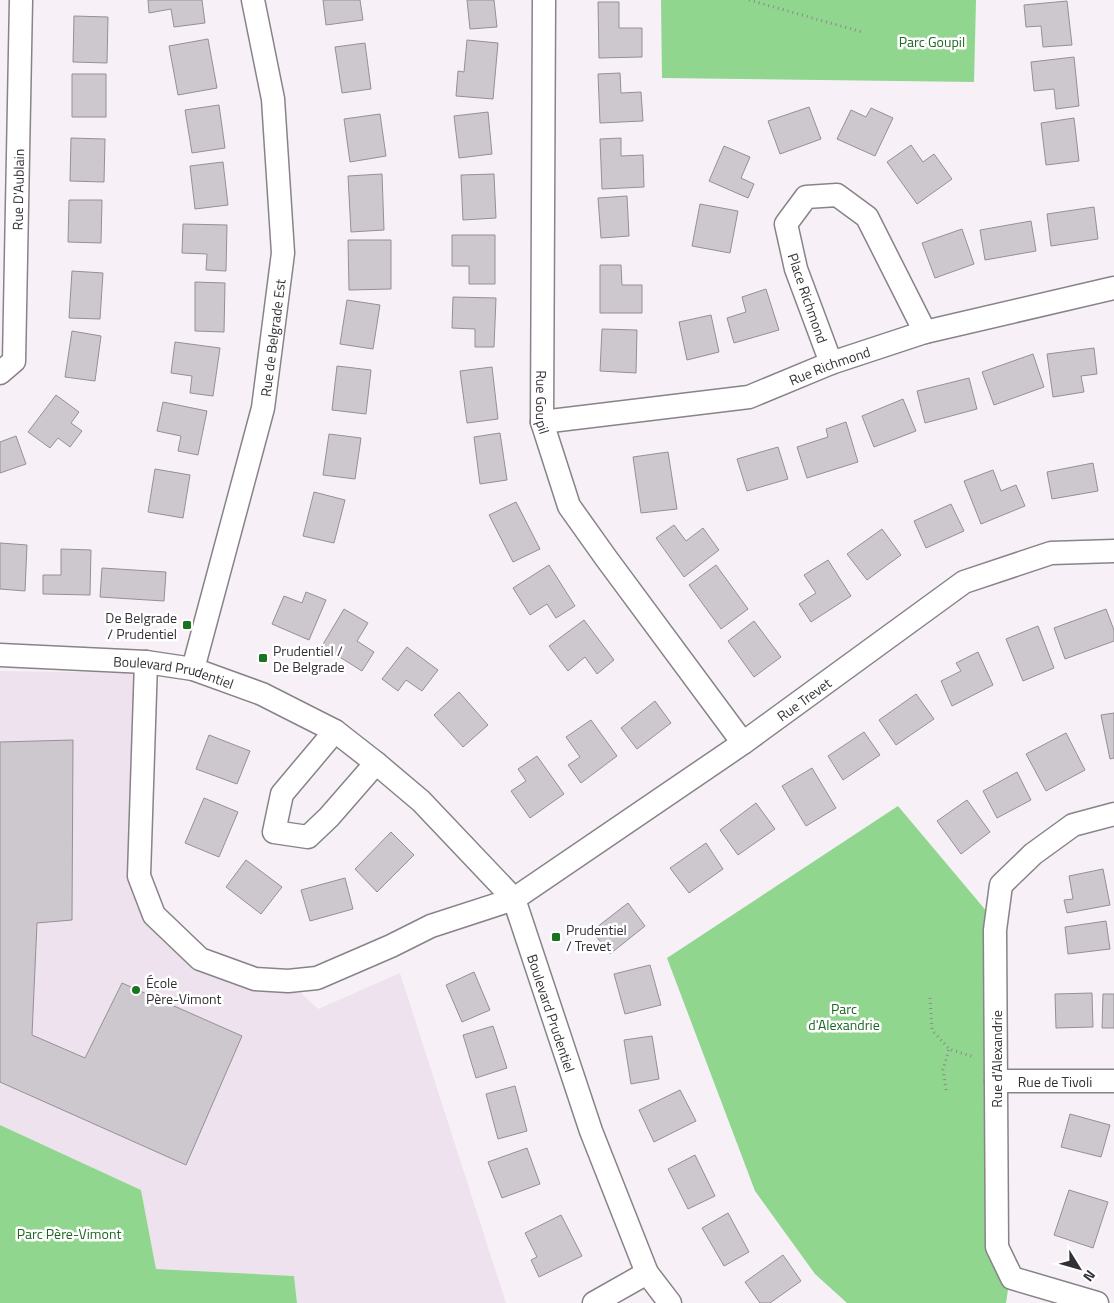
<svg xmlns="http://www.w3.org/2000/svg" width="1114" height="1303" font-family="'Titillium Web',sans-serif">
<rect width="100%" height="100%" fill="#f7f1f7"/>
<path fill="#eee2ee" d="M 0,671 L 140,673 L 132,879 L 243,986 L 301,993 L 318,1009 L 400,973 L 506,1303 L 297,1303 L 294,1276 L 156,1269 L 141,1190 L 0,1125 Z"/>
<path fill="#90d68f" d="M 661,0 L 976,0 L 974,82 L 662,78 Z
M 898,806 L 988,913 L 1009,1283 L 1006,1303 L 847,1303 L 815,1274 L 755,1191 L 667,958 Z
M 0,1125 L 141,1190 L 156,1269 L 294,1276 L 297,1303 L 0,1303 Z"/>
<path fill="#cdc7ce" stroke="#969096" d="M 148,0 L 202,0 L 205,23 L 174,27 L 171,9 L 149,13 Z
M 323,0 L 360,0 L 363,20 L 326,25 Z
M 467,0 L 494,0 L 497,27 L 470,29 Z
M 1067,1 L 1072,45 L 1043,47 L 1041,26 L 1026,27 L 1024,5 Z
M 598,2 L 619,2 L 619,28 L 642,28 L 642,57 L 599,58 Z
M 74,16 L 108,17 L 107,63 L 73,62 Z
M 208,39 L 217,88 L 178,95 L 169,46 Z
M 467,40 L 498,43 L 493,99 L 456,96 L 458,71 L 464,72 Z
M 365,43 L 371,89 L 342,93 L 335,47 Z
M 1074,57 L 1079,106 L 1056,109 L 1054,89 L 1034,91 L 1031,62 Z
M 620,73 L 621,93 L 641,92 L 643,121 L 600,123 L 598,74 Z
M 72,74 L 106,74 L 106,117 L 72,117 Z
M 219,105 L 225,148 L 192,153 L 185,110 Z
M 809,107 L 821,139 L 780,154 L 768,121 Z
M 871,108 L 893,118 L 875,156 L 837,139 L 851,110 L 866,117 Z
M 488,112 L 492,154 L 459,158 L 454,116 Z
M 380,114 L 386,156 L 350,162 L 344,119 Z
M 1074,118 L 1079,161 L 1046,165 L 1041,123 Z
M 71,138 L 105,139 L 104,182 L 70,181 Z
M 621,138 L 621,156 L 643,155 L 644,187 L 602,189 L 600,139 Z
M 911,145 L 923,162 L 934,154 L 952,179 L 917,204 L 887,162 Z
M 724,146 L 750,157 L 741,178 L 754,184 L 748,198 L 709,181 Z
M 223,162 L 228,205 L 195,209 L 190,166 Z
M 382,174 L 384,230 L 351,232 L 348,176 Z
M 494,174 L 496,218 L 463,220 L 461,175 Z
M 627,196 L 629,236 L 601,238 L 598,198 Z
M 69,200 L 102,200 L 101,243 L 68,242 Z
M 700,204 L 738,211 L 730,253 L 692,246 Z
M 1094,207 L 1098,239 L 1051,246 L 1047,214 Z
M 1031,221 L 1036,251 L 985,260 L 980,230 Z
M 183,224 L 227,225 L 226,271 L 206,270 L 207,254 L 182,253 Z
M 962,229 L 974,264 L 935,278 L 922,243 Z
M 452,235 L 495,235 L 495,284 L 469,284 L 469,266 L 452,266 Z
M 348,240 L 391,240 L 391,289 L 349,290 Z
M 600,265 L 621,265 L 622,285 L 642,285 L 642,313 L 600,313 Z
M 72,271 L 103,273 L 100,319 L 69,318 Z
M 195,282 L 225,283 L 224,332 L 195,331 Z
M 766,289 L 779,330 L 734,343 L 727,318 L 746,312 L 742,297 Z
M 453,297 L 496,298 L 494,347 L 475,347 L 475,329 L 452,328 Z
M 347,300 L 380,305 L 373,349 L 340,344 Z
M 711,315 L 719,352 L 687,360 L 679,322 Z
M 602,329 L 637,330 L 636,373 L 600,371 Z
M 72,331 L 101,336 L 95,381 L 65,377 Z
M 175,342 L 220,348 L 213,396 L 190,393 L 192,376 L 171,373 Z
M 1094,348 L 1097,374 L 1081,376 L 1084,392 L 1053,397 L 1047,354 Z
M 1033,354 L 1044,387 L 994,405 L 982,372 Z
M 337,366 L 371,370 L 366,414 L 332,410 Z
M 492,367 L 498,419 L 467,423 L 460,371 Z
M 969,378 L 977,409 L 925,423 L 917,391 Z
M 56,395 L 79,412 L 71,423 L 82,431 L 70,447 L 58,438 L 50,448 L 28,432 Z
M 903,399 L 916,431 L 874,447 L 862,416 Z
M 163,402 L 207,411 L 198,455 L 178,451 L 181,436 L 157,431 Z
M 846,422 L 858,462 L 807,478 L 797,447 L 828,437 L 826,429 Z
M 500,433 L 507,480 L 480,484 L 474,437 Z
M 329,434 L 361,438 L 355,479 L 323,475 Z
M 16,436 L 26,464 L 0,473 L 0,442 Z
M 778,447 L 788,479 L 747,491 L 737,459 Z
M 668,452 L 677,509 L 641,513 L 633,457 Z
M 1093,463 L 1098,491 L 1052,499 L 1047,472 Z
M 155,469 L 190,475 L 183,518 L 148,512 Z
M 993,470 L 1001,491 L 1016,485 L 1025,506 L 981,524 L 964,481 Z
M 314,492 L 345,500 L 334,543 L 303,536 Z
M 516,502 L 540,549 L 513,562 L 489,515 Z
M 951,504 L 964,531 L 926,548 L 914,521 Z
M 674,525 L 686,541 L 703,528 L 719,550 L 684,577 L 656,538 Z
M 882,529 L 901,555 L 867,580 L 847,554 Z
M 0,543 L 27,545 L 25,591 L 0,589 Z
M 61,549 L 91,550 L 90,595 L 43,594 L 43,575 L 61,575 Z
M 828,560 L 851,596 L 811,622 L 799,604 L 816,593 L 804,575 Z
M 549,565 L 575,606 L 556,618 L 547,604 L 530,615 L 513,588 Z
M 716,565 L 748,609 L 721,629 L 689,585 Z
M 102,568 L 166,572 L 164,601 L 100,597 Z
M 306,592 L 326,600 L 309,640 L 272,624 L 284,596 L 302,603 Z
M 344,609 L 368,623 L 357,641 L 374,652 L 362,671 L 322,646 Z
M 1106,609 L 1114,630 L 1114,641 L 1065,659 L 1054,628 Z
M 584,620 L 614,660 L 597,674 L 585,657 L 568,671 L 549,646 Z
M 754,621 L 781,657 L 754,677 L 728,641 Z
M 1038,626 L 1054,668 L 1023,681 L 1006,639 Z
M 407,647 L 438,670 L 422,691 L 406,680 L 398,691 L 382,679 Z
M 978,652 L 993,685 L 952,706 L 941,681 L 961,671 L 956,663 Z
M 459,692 L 488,725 L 463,747 L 434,715 Z
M 916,694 L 934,719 L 896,745 L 879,720 Z
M 655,701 L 671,723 L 637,749 L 621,728 Z
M 1114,713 L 1114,758 L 1110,759 L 1101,715 Z
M 591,720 L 617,756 L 581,783 L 568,765 L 580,757 L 566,737 Z
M 864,732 L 880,755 L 843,780 L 828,756 Z
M 1066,733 L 1085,770 L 1046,791 L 1026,754 Z
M 209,735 L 250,751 L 237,784 L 196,769 Z
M 73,740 L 72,920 L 37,923 L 32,1035 L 85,1058 L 122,983 L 242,1036 L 186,1165 L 0,1082 L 0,742 Z
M 537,756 L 564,794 L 530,818 L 511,791 L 526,781 L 518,769 Z
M 812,768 L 836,808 L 806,826 L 782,786 Z
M 1017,772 L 1031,800 L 997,818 L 983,791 Z
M 204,798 L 238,812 L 219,857 L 185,843 Z
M 967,800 L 990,832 L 961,854 L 937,821 Z
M 756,803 L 775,829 L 738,855 L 720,830 Z
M 391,832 L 414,855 L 377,892 L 355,869 Z
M 706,843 L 723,869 L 689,893 L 670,868 Z
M 246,860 L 282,887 L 261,914 L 226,887 Z
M 1103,869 L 1110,905 L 1067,913 L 1064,900 L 1073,899 L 1069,876 Z
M 345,878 L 353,909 L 310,921 L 301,890 Z
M 628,903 L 645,926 L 610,954 L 592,931 Z
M 1106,921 L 1110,949 L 1068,954 L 1065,927 Z
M 650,965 L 661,1005 L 625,1014 L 614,974 Z
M 474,972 L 490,1010 L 462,1022 L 446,985 Z
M 1092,993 L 1093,1027 L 1056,1028 L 1055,994 Z
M 1103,994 L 1114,994 L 1114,1028 L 1102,1028 Z
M 493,1026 L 507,1068 L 476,1078 L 463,1035 Z
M 652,1036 L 659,1079 L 631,1084 L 624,1040 Z
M 515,1086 L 527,1131 L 498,1139 L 486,1094 Z
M 680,1090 L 696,1121 L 654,1142 L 639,1110 Z
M 1070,1114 L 1110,1125 L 1101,1157 L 1061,1147 Z
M 527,1148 L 540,1184 L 502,1198 L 488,1162 Z
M 695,1155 L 715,1196 L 688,1209 L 668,1169 Z
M 1069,1190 L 1108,1202 L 1093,1248 L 1054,1235 Z
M 728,1213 L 749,1252 L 724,1266 L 702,1228 Z
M 561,1215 L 582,1256 L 539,1277 L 531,1260 L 537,1257 L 525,1233 Z
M 783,1255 L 801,1281 L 770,1303 L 760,1303 L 745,1282 Z"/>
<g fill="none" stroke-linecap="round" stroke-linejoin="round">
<g stroke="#888388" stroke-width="25">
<g id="minor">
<path id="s1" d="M 544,0 L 542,422 L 569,506 L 606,558 L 743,743"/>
<path d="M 831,363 L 796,269 L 786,224 L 806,197 L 837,195 L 867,217 L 925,332"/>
<path id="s2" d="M 0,373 L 14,361 L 21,0"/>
<path id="s3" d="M 542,422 L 749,397 L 831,363 L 925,332 L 1114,288"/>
<path id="s4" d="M 0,655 L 146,662 L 193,669 L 262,694 L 335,731 L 376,763 L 421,801 L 514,899 L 591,1131 L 647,1273 L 670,1303"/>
<path id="s5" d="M 146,662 L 139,876 L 154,915 L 200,959 L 255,979 L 288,981 L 317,978 L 391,946 L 431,926 L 514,899 L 743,743 L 964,582 L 1051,553 L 1114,551"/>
<path id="s6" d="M 193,669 L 263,408 L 283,253 L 273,99 L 253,0"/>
<path d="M 335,731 L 282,794 L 274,832 L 308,837 L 329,817 L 376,763"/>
<path id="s7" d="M 996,1081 L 1114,1081"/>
<path d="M 594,1303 L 647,1273"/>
<path d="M 1097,1303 L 1012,1278 L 997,1247 L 995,930 L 1001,885 L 1033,854 L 1073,825 L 1114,814"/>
</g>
</g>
<path stroke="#8d898d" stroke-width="3" stroke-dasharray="1 4" stroke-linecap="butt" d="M 749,0 L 862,32
M 930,998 L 932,1030 L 949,1049 L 974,1057
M 946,1090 L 943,1070 L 949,1049"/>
<use href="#minor" stroke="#fff" stroke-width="22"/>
</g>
<g fill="#197422" stroke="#fff" stroke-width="2">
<rect x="182" y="620" width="10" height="10" rx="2.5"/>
<rect x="258" y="653" width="10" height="10" rx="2.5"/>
<rect x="551" y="932" width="10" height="10" rx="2.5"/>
<circle cx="136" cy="990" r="5"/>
</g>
<g text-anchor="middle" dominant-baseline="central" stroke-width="5" stroke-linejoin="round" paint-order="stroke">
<g font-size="14" fill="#1c6822" stroke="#fff">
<text x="932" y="41">Parc Goupil</text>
<text x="844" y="1008">Parc<tspan x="844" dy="16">d'Alexandrie</tspan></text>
<text x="69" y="1233">Parc Père-Vimont</text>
</g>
<g font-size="14" fill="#343134" stroke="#fff">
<text stroke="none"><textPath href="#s2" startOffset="190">Rue D'Aublain</textPath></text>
<text transform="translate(808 298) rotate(71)">Place Richmond</text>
<text stroke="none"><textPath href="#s6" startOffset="341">Rue de Belgrade Est</textPath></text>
<text stroke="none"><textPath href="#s3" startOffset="295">Rue Richmond</textPath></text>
<text stroke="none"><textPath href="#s1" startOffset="402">Rue Goupil</textPath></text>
<text stroke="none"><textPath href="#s4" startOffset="175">Boulevard Prudentiel</textPath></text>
<text stroke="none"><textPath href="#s5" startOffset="1005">Rue Trevet</textPath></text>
<text stroke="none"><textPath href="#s4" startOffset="715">Boulevard Prudentiel</textPath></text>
<text transform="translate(996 1059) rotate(-90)">Rue d'Alexandrie</text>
<text stroke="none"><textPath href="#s7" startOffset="59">Rue de Tivoli</textPath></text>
</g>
<g font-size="14" fill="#343134" stroke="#fff" text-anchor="start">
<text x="177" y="617" text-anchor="end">De Belgrade<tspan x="177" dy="16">/ Prudentiel</tspan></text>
<text x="273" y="650">Prudentiel /<tspan x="273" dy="16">De Belgrade</tspan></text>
<text x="566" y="929">Prudentiel<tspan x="566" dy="16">/ Trevet</tspan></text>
<text x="146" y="982">École<tspan x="146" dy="16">Père-Vimont</tspan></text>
</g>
</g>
<g transform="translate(1079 1268) rotate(127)" stroke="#ffffff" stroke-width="4" paint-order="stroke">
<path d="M0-4L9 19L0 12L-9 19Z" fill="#343134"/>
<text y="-8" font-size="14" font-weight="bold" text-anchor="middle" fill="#343134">N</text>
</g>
</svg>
